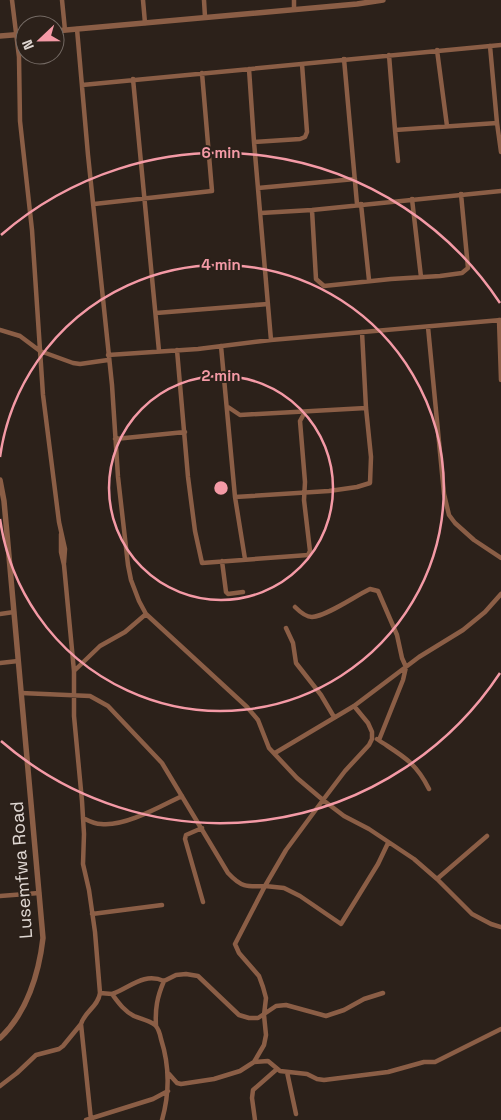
<svg xmlns="http://www.w3.org/2000/svg" width="501" height="1120" font-family="'Space Grotesk',sans-serif">
<rect width="100%" height="100%" fill="#2c211a"/>
<g fill="none" stroke-linecap="round" stroke-linejoin="round">
<path stroke="#8b5e46" stroke-width="4.5" d="M 12,0 L 19,57 L 20,121 L 32,230 L 43,395 L 59,522 L 65,549 L 64,563
M 62,0 L 65,30
M 143,0 L 145,23
M 204,0 L 205,17
M 294,0 L 294,9
M 490,46 L 497,123 L 501,152
M 437,50 L 447,126
M 389,55 L 395,130
M 344,59 L 357,204
M 249,69 L 254,142 L 271,340
M 133,79 L 159,351
M 82,85 L 501,45
M 254,142 L 300,139 L 305,137 L 307,132 L 302,64
M 398,161 L 395,130 L 497,123
M 258,188 L 355,179
M 412,199 L 421,277
M 94,204 L 212,191 L 202,73
M 361,204 L 369,280
M 312,210 L 316,279 L 324,286 L 391,279 L 440,276 L 462,273 L 468,268 L 461,194
M 261,213 L 312,210 L 501,191
M 156,313 L 268,304
M 499,320 L 501,380
M 428,327 L 444,494 L 449,515 L 455,523 L 474,540 L 501,558
M 0,330 L 20,336 L 40,351 L 73,363 L 80,364 L 108,360
M 221,346 L 235,497 L 245,559
M 177,350 L 188,477 L 195,531 L 202,563 L 308,555 L 310,551 L 304,500 L 305,482 L 300,421 L 305,412
M 108,355 L 198,349 L 271,340 L 501,320
M 228,407 L 240,415 L 366,408
M 115,439 L 185,432
M 235,497 L 329,491 L 357,487 L 370,483 L 371,457 L 366,408 L 362,332
M 61,534 L 61,552 L 64,565 L 74,671 L 74,716 L 82,801 L 84,834 L 83,864 L 89,890 L 95,932 L 100,993 L 112,994 C 118,1002 124,1011 134,1016 C 141,1019 149,1020 155,1025 C 159,1029 160,1034 161,1039 C 170,1067 170,1092 162,1120
M 222,561 L 226,592 L 228,594 L 243,592
M 295,607 C 299,611 305,617 312,617 C 327,616 355,596 370,589 L 378,591 L 397,635 L 402,658 L 406,667 L 403,680 L 379,740
M 0,614 L 14,612
M 286,628 L 293,643 L 296,663 L 321,695 L 334,717
M 0,663 L 18,661
M 74,671 L 100,646 L 125,632 L 146,614
M 21,693 L 90,696 L 108,706 L 162,763 L 228,873 C 241,887 246,887 265,886 L 286,850 L 323,800 L 297,778 L 269,748 L 258,720 L 247,707 L 146,614 L 139,601 L 131,580 L 128,565 L 118,477 L 112,385 L 88,155 L 77,29
M 354,706 L 368,723 L 372,732 L 372,739 L 369,745 L 345,771 L 323,800 L 344,816 L 369,829 L 414,859 L 437,879 L 472,914 L 491,924 L 501,927
M 377,739 C 402,756 415,761 429,789
M 275,753 L 354,706 L 419,657 L 463,630 L 485,612 L 501,594
M 83,818 C 89,821 94,824 101,824 C 125,827 161,806 182,796
M 202,828 L 186,835 L 185,839 L 203,902
M 437,879 L 487,836
M 0,896 L 39,893
M 92,914 L 162,905
M 112,994 C 130,988 143,972 164,981
M 156,1026 C 155,1009 157,997 164,981 L 176,975 L 186,974 L 198,976 L 239,1015 L 249,1018 L 258,1018 L 276,1006 L 286,1005 L 326,1016 L 344,1010 L 364,999 L 383,993
M 254,1062 L 268,1061 L 280,1071 L 307,1074 L 317,1079 L 324,1080 L 388,1072 L 424,1062 L 435,1062 L 501,1029
M 287,1072 L 296,1114
M 169,1074 L 177,1083 L 181,1084 L 214,1079 L 240,1071 L 254,1062 L 264,1045 L 266,1035 L 264,1015 L 266,998 L 263,987 L 259,976 L 239,953 L 235,944 L 265,886 L 284,888 L 300,896 L 341,924 L 378,864 L 388,843
M 0,1086 L 17,1073 L 36,1055 L 59,1049 L 63,1046 L 81,1024
M 86,1120 L 153,1099 L 168,1091
M 91,1120 L 81,1024 C 85,1011 98,1007 100,993
M 255,1120 L 252,1098 L 253,1090 L 277,1069"/>
<path stroke="#8b5e46" stroke-width="5.5" d="M 55,31 L 357,4 L 383,0
M 0,36 L 25,34
M 0,480 L 4,501 L 8,545 L 43,938 C 39,973 27,1013 0,1038"/>
</g>
<g fill="none" stroke="#f49aa6" stroke-width="2.5">
<circle cx="221" cy="488" r="112"/>
<path d="M0 457A223 223 0 1 1 0 519"/>
<path d="M500 673A335 335 0 0 1 1 741M1 235A335 335 0 0 1 500 303"/>
</g>
<g text-anchor="middle" dominant-baseline="central" stroke-width="4" stroke-linejoin="round" paint-order="stroke">
<g font-size="18" fill="#e0d8d3" stroke="#2c211a">
<text transform="translate(21 870) rotate(-94)">Lusemfwa Road</text>
</g>
</g>
<circle cx="221" cy="488" r="8" fill="#f49aa6" stroke="#2c211a" stroke-width="2.5"/>
<g font-size="15" text-anchor="middle" font-weight="bold" fill="#f49aa6" stroke="#2c211a" stroke-width="4" stroke-linejoin="round" paint-order="stroke">
<text x="221" y="158">6 min</text>
<text x="221" y="270">4 min</text>
<text x="221" y="381">2 min</text>
</g>
<g transform="translate(40 40) rotate(248)"><circle r="24" fill="#2c211a" stroke="#746a64"/>
<path d="M0-4L9 19L0 12L-9 19Z" fill="#f49aa6"/>
<text y="-8" font-size="14" font-weight="bold" text-anchor="middle" fill="#e0d8d3">N</text>
</g>
</svg>
